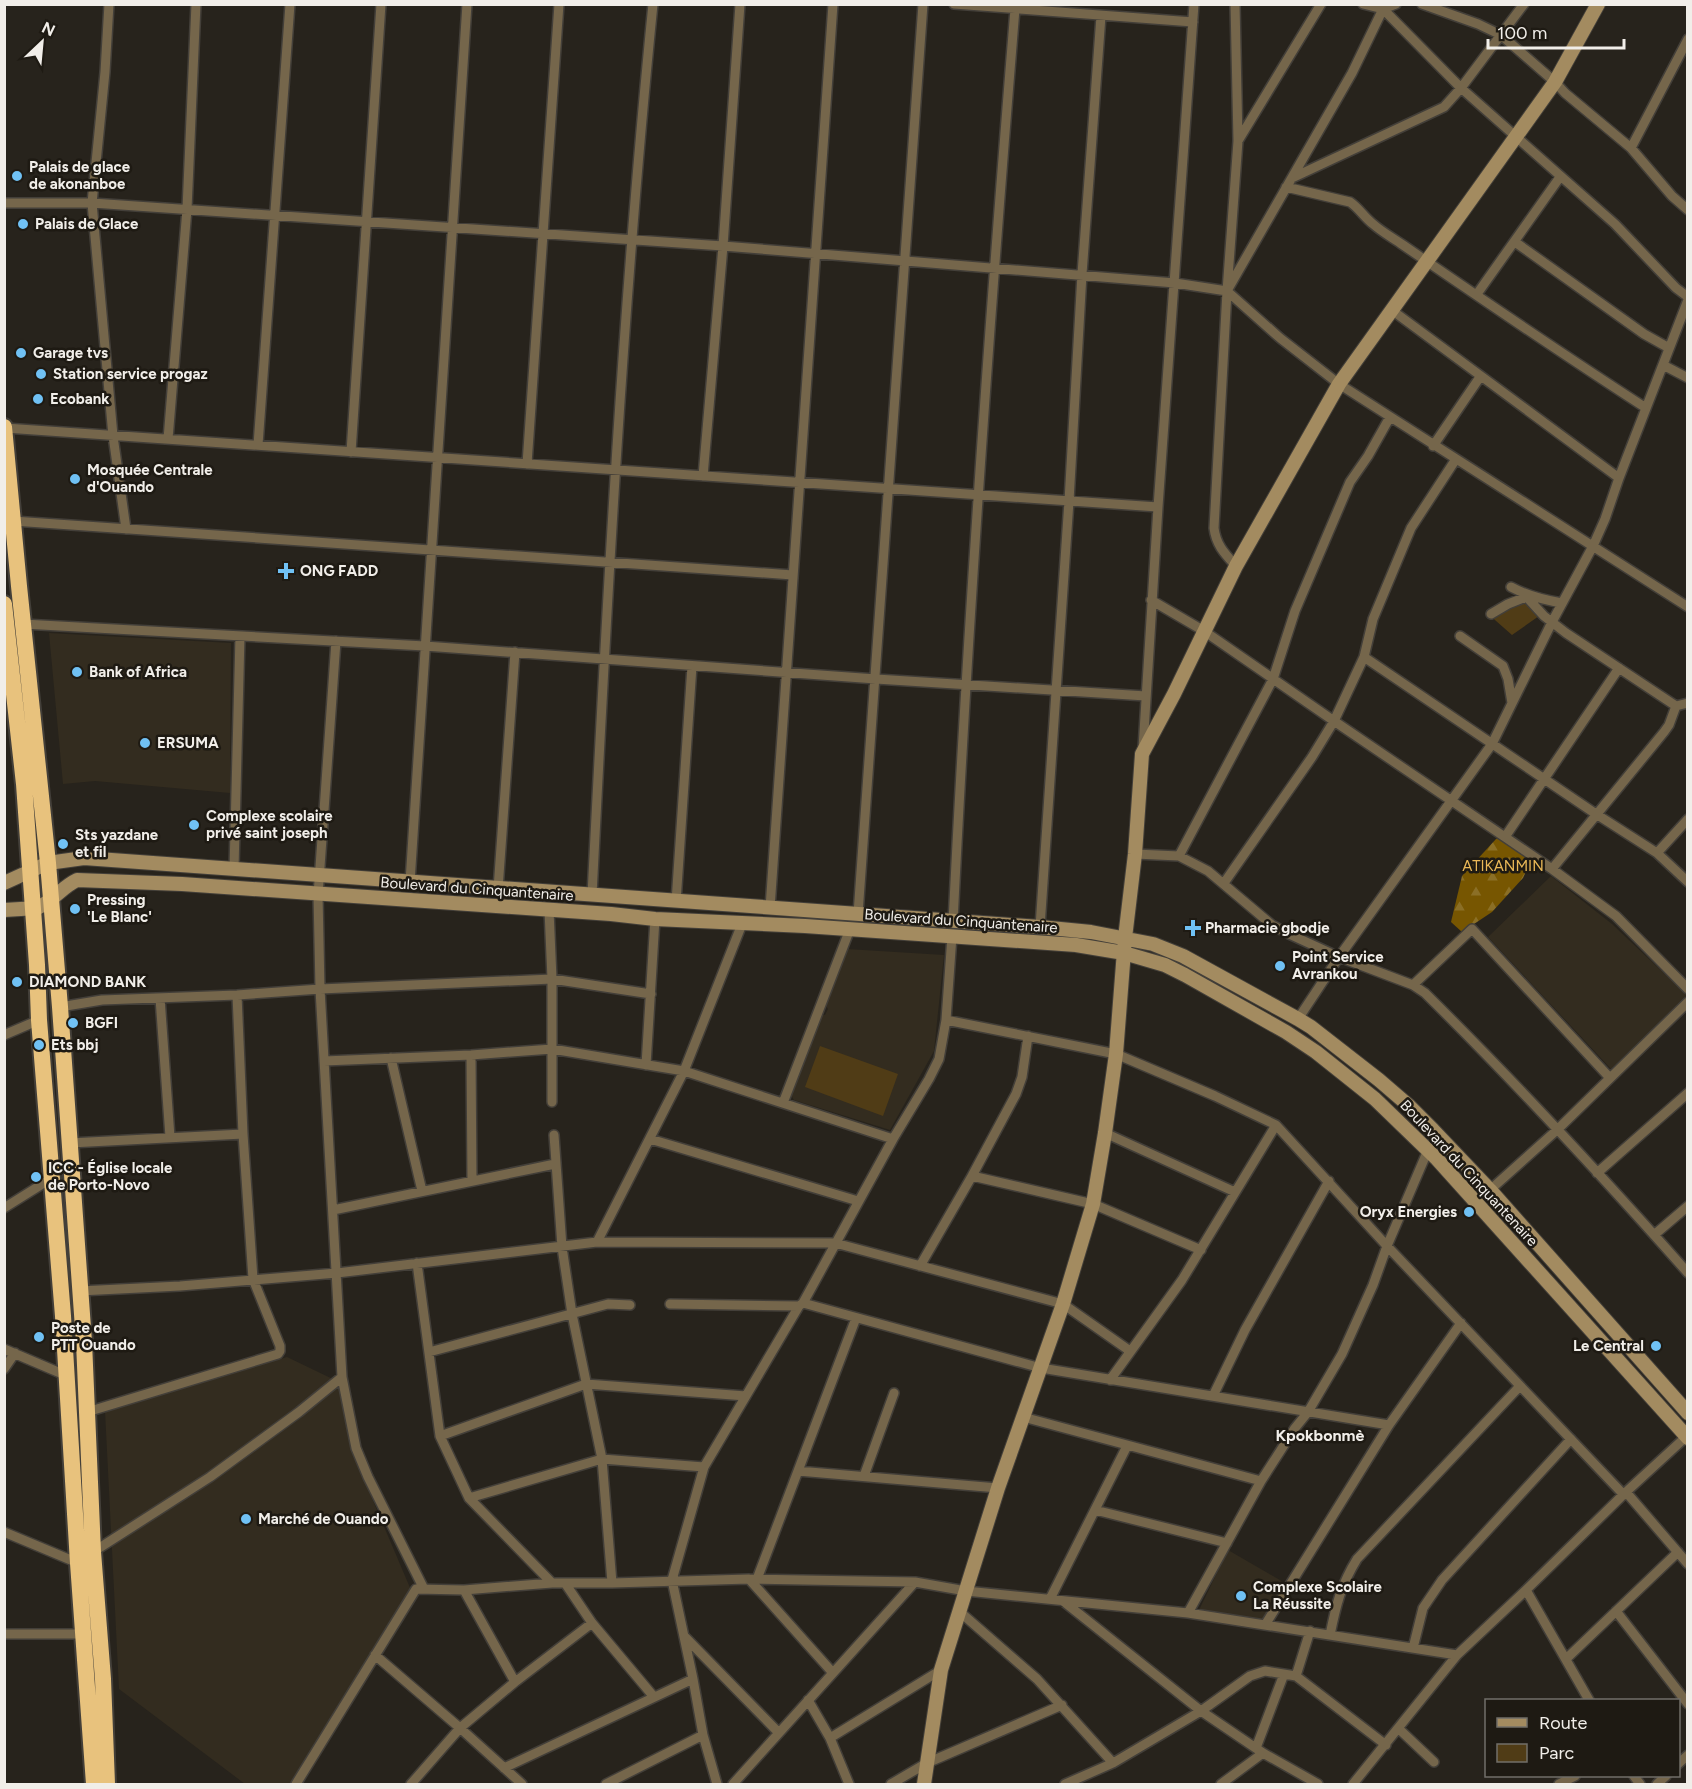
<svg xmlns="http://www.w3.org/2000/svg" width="1692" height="1789" font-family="Figtree,sans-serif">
<defs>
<pattern id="forest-firs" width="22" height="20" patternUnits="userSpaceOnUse" patternTransform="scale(1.5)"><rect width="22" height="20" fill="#775601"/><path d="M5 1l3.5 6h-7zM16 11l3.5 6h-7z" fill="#8b6f26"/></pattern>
</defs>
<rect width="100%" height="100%" fill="#27231c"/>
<path fill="#332c1f" d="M 49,633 L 231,643 L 230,793 L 95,781 L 63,784 Z
M 1551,876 L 1612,924 L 1687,995 L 1611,1069 L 1488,937 Z
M 847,949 L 944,955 L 934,1051 L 890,1130 L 794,1100 L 791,1095 L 822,1015 L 825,1015 L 828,1009 L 826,1006 Z
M 287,1357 L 341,1383 L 351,1449 L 411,1590 L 293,1784 L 245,1784 L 119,1689 L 105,1411 Z
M 1228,1550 L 1285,1583 L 1263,1620 L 1199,1610 Z"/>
<path fill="#503c16" d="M 1524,596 L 1539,616 L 1512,635 L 1487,613 Z
M 820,1046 L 898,1074 L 883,1116 L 805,1087 Z"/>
<path fill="url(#forest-firs)" d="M 1507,833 L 1535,852 L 1523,878 L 1492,912 L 1462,932 L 1451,922 L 1462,876 L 1496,839 Z"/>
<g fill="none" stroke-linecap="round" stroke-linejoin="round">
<g stroke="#433f39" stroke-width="12">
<path id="street" d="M 109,4 L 105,72 L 92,203 L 113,436 L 126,529
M 954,4 L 1193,22
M 1235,4 L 1238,141 L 1227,291 L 1214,528 C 1216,545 1225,554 1236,566
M 1363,4 L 1383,9 L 1461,88 L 1615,224 L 1676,288 L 1688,297
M 1422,4 L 1478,24 L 1501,35 L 1555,82 L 1565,93 L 1631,148 L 1672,196 L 1688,210
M 1238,141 L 1321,4
M 1631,148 L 1688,39
M 1292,178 L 1444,107 L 1461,88 L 1524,4
M 1286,187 L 1350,202 C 1359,208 1364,217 1373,224 C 1382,232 1393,238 1403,245 C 1483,300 1564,355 1646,408
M 4,203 L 92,203 L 723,246 L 1175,283 L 1227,291 L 1280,338 L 1339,384 L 1688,607
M 1515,242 L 1644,334 L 1669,348
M 1228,289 L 1352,73 L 1383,9 L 1396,4
M 1477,294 L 1560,177
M 1393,311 L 1619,478
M 1663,365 L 1688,378
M 5,428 L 1158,507
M 168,439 L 187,209 L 196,4
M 258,445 L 290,4
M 1433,446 L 1480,377
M 351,452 L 381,4
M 527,464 L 559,4
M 703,476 L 723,246 L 740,4
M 13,521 L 793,575
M 1511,587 C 1528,596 1544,600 1562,603
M 1523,593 L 1544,616 L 1566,633 L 1676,706
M 1151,600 L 1204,631 L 1334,721 L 1552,869 L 1616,916 L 1688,989
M 1491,614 L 1508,604 L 1526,597
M 23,624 L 425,646 L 876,679 L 1146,696
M 1460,636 L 1503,666 L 1508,679 L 1512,703
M 336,641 L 318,895 L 320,989 L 342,1377 L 356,1448 L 368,1477 L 424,1589
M 1364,657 L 1596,814 L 1657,853 L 1688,882
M 1143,748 L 1158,507 L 1194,4
M 1505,837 L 1619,668
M 1657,853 L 1688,819
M 1135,854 L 1179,856 L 1208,871 L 1272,925 L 1289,934 L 1339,957 L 1413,985 L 1425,993 C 1516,1083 1603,1177 1688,1273
M 1179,856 L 1273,679 L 1295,611 L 1350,482 L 1368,456 L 1390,417
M 234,869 L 240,636
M 1552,869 L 1664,732 L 1669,725 L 1676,706 L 1688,703
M 410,882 L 467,4
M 1224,883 L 1312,757 L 1334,721 L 1364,657 L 1373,619 L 1411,528 L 1456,459
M 498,889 L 515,652
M 592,895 C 607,598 623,300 653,4
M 676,902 L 692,666
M 770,908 L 833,4
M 549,910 L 552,979 L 552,1102
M 858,914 L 923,4
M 953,922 C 968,617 990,313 1015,9
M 1040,927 L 1069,501 L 1082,274 L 1101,16
M 1413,985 L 1472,929 L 1610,1078
M 160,998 L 170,1137
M 60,1007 L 102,1000 L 237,995 L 320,989 L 552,979 L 651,994
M 1298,1019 L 1339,957 L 1492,744 L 1552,622 L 1593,546 L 1605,519 L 1619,478 L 1688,300
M 946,1020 L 1116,1054 L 1215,1096 L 1276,1125 L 1387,1246 L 1624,1495
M 4,1035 L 39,1020
M 471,1055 L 472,1181
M 391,1058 L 422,1191
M 324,1061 L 471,1055 L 552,1049 L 684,1071 L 893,1139
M 646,1065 L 655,919
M 783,1103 L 850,929
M 1105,1133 L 1235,1192
M 554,1135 L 562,1247 L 572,1314 L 602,1459 L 612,1583
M 650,1139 L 858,1201
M 70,1143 L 243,1134
M 1597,1173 L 1688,1093
M 972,1176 L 1093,1204 L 1201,1250
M 1490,1190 L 1558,1129 L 1688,1002
M 4,1208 L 52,1178
M 333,1210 L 555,1164
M 1654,1235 L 1688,1206
M 597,1242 L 684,1071 L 742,924
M 417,1263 L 440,1436 L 469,1498 L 552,1583
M 920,1266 L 972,1176 L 1016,1094 L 1022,1077 L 1028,1036
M 79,1291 L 180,1286 L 337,1273 L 597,1242 L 835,1243 L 1063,1304 L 1130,1351
M 803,1303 L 1041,1368 L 1389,1425
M 670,1304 L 799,1306
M 4,1349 L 65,1375
M 429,1352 L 608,1304 L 630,1305
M 4,1369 L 15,1353
M 1110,1380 L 1182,1280 L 1276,1125
M 1213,1396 L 1245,1330 L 1329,1181
M 87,1412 L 278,1354 L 280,1351 L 280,1346 L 253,1279 L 243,1134 L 237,995
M 1023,1417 L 1261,1481
M 440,1436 L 586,1384 L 746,1396
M 798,1471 L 998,1488
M 864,1476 L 894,1393
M 1626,1492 L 1688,1564
M 469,1498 L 602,1459 L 704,1467
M 1095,1510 L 1227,1543
M 4,1532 L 78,1563
M 93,1552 L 210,1477 L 299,1412 L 342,1377
M 749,1579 L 833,1673
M 757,1579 L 856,1318
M 565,1583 L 592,1623 L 654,1697
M 464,1590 L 515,1682
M 1526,1590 L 1589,1700
M 1050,1599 L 1127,1446
M 1063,1601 L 1201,1711 L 1263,1753 L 1318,1784
M 1616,1611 L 1688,1704
M 960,1612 L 1037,1679 L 1113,1763
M 1188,1613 L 1261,1481 L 1295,1428 L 1308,1412 L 1342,1354 L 1373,1285 L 1387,1246 L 1428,1150
M 1265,1625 L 1389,1425 L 1461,1323
M 4,1634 L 84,1634
M 1330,1635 C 1336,1605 1341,1585 1357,1559 L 1520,1386
M 684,1636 L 779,1733
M 1413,1648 L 1423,1608 L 1442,1580 L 1571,1439
M 375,1655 L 460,1728 L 522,1784
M 1566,1659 L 1678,1552
M 1296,1676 L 1310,1631
M 808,1700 L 830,1738 L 941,1670
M 1399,1729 L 1434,1762
M 830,1738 L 849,1784
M 1256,1748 L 1284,1674
M 1678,1764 L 1688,1755
M 504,1768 L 693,1679
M 1634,1776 L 1640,1784
M 296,1784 L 416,1589 L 464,1590 L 552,1583 L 612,1583 L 749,1579 L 915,1582 L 966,1591 L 1188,1613 L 1457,1655
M 411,1784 L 460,1728 L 515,1682 L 592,1623
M 606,1784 L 703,1735
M 717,1784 L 703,1735 L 693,1679 L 672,1580 L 704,1467 L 799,1306 L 803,1303 L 893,1139 L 929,1079 L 939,1059 L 946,1020 L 952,936
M 733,1784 L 915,1582
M 891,1784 L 927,1763 L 1062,1705
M 1065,1784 L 1113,1763 L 1201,1711 L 1250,1676 L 1265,1671 L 1296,1676 L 1386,1745
M 1221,1784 L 1263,1753
M 1353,1784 L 1457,1655 L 1526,1590 L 1626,1492 L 1688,1435
M 1559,1784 L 1575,1776
M 1657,1784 L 1666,1776"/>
</g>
<g stroke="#433f39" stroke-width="16">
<path id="secondary" d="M 4,883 L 48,863 L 84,858 L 1040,927 L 1091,932 L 1153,944 L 1183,956 L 1298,1019 L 1311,1027 L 1379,1080 L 1408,1105 L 1433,1130 L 1490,1190 L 1688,1413
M 4,910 L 37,908 C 53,901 62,887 77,880 L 182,884 L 611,914 L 655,919 L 805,926 L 1076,945 L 1124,953 L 1165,965 L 1185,975 L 1286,1032 L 1316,1052 L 1375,1099 L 1437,1159 L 1688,1438
M 924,1784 L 941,1670 L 998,1488 L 1063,1304 L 1093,1204 L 1105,1133 L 1116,1054 L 1125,938 L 1135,854 L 1142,754 L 1174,694 L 1236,566 L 1339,384 L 1555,82 L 1598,4"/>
</g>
<g stroke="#433f39" stroke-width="20">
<path id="highway" d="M 4,427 L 19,586 L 48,863 L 60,1007 L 84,1342 L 93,1552 L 103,1679 L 107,1784
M 4,604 L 24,784 L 37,965 L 39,1020 L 63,1316 L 78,1563 L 94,1784"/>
</g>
<use href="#street" stroke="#75664b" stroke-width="9"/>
<use href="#secondary" stroke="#a38b60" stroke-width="14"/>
<use href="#highway" stroke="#e8c27d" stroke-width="16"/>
</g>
<g fill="#70c1f4" stroke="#1e1a13" stroke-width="2">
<circle cx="17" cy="176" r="6"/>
<circle cx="23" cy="224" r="6"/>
<circle cx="21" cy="353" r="6"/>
<circle cx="41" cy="374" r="6"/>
<circle cx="38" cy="399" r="6"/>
<circle cx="75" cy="479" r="6"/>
<path d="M283 562h6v6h6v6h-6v6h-6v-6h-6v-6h6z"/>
<circle cx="77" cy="672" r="6"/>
<circle cx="145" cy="743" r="6"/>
<circle cx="194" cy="825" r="6"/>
<circle cx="63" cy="844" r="6"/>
<circle cx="75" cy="909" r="6"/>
<path d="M1190 919h6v6h6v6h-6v6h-6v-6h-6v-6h6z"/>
<circle cx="1280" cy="966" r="6"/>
<circle cx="17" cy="982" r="6"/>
<circle cx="73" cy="1023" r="6"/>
<circle cx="39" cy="1045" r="6"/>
<circle cx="36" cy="1177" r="6"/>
<circle cx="1469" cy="1212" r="6"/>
<circle cx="39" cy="1337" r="6"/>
<circle cx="1656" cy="1346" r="6"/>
<circle cx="246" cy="1519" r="6"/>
<circle cx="1241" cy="1596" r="6"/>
</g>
<g text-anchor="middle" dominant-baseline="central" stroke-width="5" stroke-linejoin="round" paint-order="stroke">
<g font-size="15" font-weight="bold" fill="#f1eee9" stroke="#1e1a13" text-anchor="start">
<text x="29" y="167">Palais de glace<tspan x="29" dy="17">de akonanboe</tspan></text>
<text x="35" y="224">Palais de Glace</text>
<text x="33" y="353">Garage tvs</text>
<text x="53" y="374">Station service progaz</text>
<text x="50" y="399">Ecobank</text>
<text x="87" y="470">Mosquée Centrale<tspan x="87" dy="17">d'Ouando</tspan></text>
<text x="300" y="571">ONG FADD</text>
<text x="89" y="672">Bank of Africa</text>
<text x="157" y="743">ERSUMA</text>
<text x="206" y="816">Complexe scolaire<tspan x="206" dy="17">privé saint joseph</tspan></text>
<text x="75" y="835">Sts yazdane<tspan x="75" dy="17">et fil</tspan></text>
<text x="87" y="900">Pressing<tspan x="87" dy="17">'Le Blanc'</tspan></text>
<text x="1205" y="928">Pharmacie gbodje</text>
<text x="1292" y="957">Point Service<tspan x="1292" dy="17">Avrankou</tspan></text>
<text x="29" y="982">DIAMOND BANK</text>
<text x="85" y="1023">BGFI</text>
<text x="51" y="1045">Ets bbj</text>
<text x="48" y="1168">ICC - Église locale<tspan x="48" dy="17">de Porto-Novo</tspan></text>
<text x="1457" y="1212" text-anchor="end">Oryx Energies</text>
<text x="51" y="1328">Poste de<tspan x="51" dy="17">PTT Ouando</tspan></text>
<text x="1644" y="1346" text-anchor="end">Le Central</text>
<text x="258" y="1519">Marché de Ouando</text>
<text x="1253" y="1587">Complexe Scolaire<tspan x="1253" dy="17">La Réussite</tspan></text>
</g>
<g font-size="15" fill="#eab857" stroke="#1e1a13">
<text x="1503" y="866">ATIKANMIN</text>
</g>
<g font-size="15" fill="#f1eee9" stroke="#1e1a13">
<text transform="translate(477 889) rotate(4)">Boulevard du Cinquantenaire</text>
<text transform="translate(961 921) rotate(4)">Boulevard du Cinquantenaire</text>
<text transform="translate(1469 1173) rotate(47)">Boulevard du Cinquantenaire</text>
</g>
<g font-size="16" font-weight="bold" fill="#f1eee9" stroke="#1e1a13">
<text x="1320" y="1435">Kpokbonmè</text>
</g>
</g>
<rect width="1692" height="1789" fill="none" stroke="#f1eee9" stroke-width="12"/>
<rect x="1485" y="1699" width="195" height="78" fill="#1e1a13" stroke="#726f69" stroke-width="1.5"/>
<rect x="1497" y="1718" width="30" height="9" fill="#a38b60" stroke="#726f69" stroke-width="1.5"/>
<text x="1539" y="1729" font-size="18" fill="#f1eee9">Route</text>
<rect x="1497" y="1744" width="30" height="18" fill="#503c16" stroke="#726f69" stroke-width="1.5"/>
<text x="1539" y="1759" font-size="18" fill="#f1eee9">Parc</text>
<g transform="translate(42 42) rotate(26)" stroke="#1e1a13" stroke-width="4.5" paint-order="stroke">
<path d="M0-4.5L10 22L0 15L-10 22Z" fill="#f1eee9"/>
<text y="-9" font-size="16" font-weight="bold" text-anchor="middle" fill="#f1eee9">N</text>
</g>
<path d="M1488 39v9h136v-9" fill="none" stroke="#f1eee9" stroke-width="3"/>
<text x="1497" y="39" font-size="18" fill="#f1eee9" stroke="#1e1a13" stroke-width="4.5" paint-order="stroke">100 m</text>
</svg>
